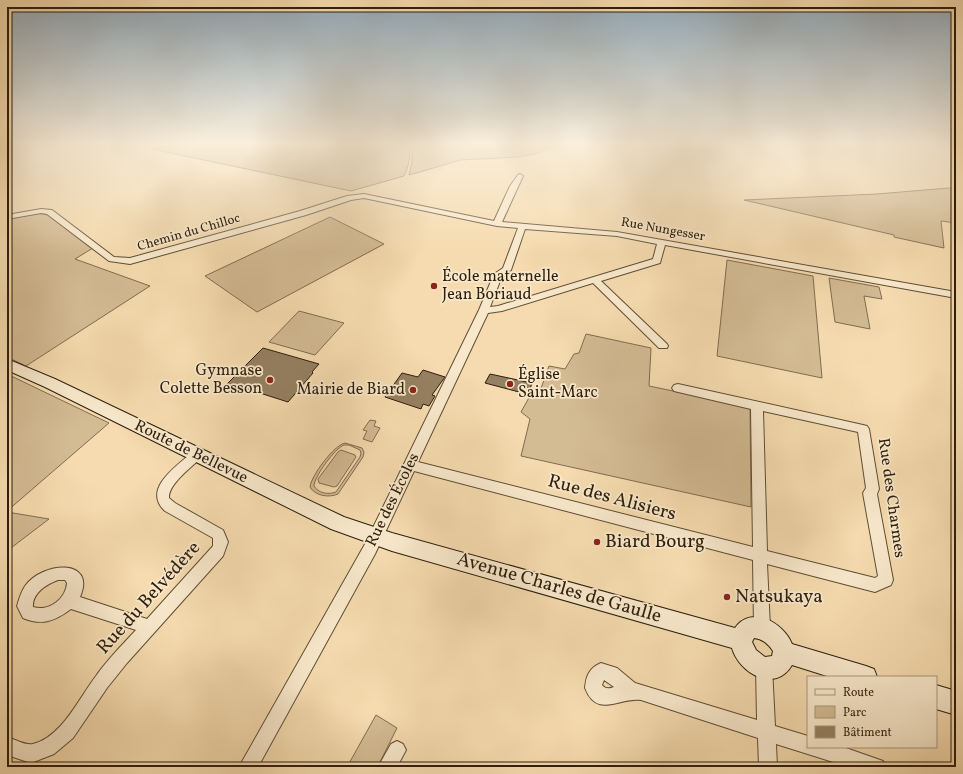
<svg xmlns="http://www.w3.org/2000/svg" width="963" height="774" font-family="Vollkorn,serif">
<rect width="100%" height="100%" fill="#f5dbaf"/>
<filter id="stains"><feTurbulence type="fractalNoise" baseFrequency=".005" numOctaves="4"/><feColorMatrix values="0 0 0 0 .2 0 0 0 0 .09 0 0 0 0 .02 0 0 0 .5 -.17"/></filter>
<radialGradient id="worn" r=".72"><stop offset=".6" stop-color="#630" stop-opacity="0"/><stop offset="1" stop-color="#630" stop-opacity=".3"/></radialGradient>
<path fill="#d3bb93" stroke="#806c50" fill-rule="evenodd" d="M 174,144 L 409,144 C 411,156 409,166 404,176 L 351,191 L 152,149 Z
M 412,144 L 561,144 L 535,154 L 517,157 L 461,160 L 409,175 L 412,162 Z
M 949,188 L 956,189 L 956,223 L 941,221 L 944,248 L 894,237 L 894,235 L 744,200 L 877,194 Z
M 39,213 L 48,215 L 93,248 L 75,259 L 150,286 L 26,366 L 7,357 L 7,219 Z
M 330,217 L 384,244 L 257,312 L 205,276 Z
M 727,260 L 813,276 L 822,378 L 717,356 Z
M 829,278 L 879,287 L 882,299 L 864,296 L 870,329 L 835,322 Z
M 299,311 L 344,323 L 315,355 L 269,342 Z
M 586,334 L 651,348 L 649,386 L 750,407 L 751,507 L 521,456 L 530,419 L 521,412 L 531,394 L 539,394 L 549,366 L 565,369 L 574,354 L 579,353 Z
M 7,374 L 109,423 L 7,511 Z
M 370,420 L 376,421 L 374,426 L 380,428 L 372,442 L 363,439 L 367,431 L 363,430 Z
M 345,443 L 362,448 L 364,452 L 363,457 L 338,494 C 329,498 315,496 310,487 C 311,476 334,445 345,443 ZM 344,445 L 349,445 L 360,450 L 361,453 L 360,457 L 336,492 C 328,495 318,493 314,486 C 314,477 335,448 344,445 Z
M 341,450 L 355,455 L 356,457 L 337,486 L 334,487 L 319,483 L 318,479 L 338,452 Z
M 7,512 L 49,519 L 7,551 Z
M 376,715 L 397,728 L 379,764 L 377,767 L 347,767 Z"/>
<path fill="#958061" stroke="#2d1e0c" d="M 263,348 L 319,364 L 312,372 L 313,373 L 288,402 L 241,387 L 238,390 L 225,386 Z
M 423,370 L 445,377 L 432,395 L 435,396 L 429,406 L 423,404 L 421,409 L 385,397 L 402,373 L 418,377 Z
M 490,374 L 532,383 L 529,392 L 522,390 L 519,392 L 485,383 Z"/>
<g fill="none" stroke-linecap="round" stroke-linejoin="round">
<g stroke="#5f4d35" stroke-width="2">
<path id="street" d="M 520,174 L 523,176 L 502,222 L 617,232 L 956,292 L 956,298 L 665,245 L 660,263 L 601,281 L 667,344 L 668,346 L 667,348 L 659,348 L 593,283 L 502,311 L 488,313 L 418,462 L 753,547 L 751,409 L 674,391 L 672,388 L 674,385 L 678,384 L 863,425 L 867,426 L 869,429 L 879,489 L 877,494 L 893,580 L 891,585 L 875,592 L 767,564 L 770,628 L 768,634 L 762,636 L 756,634 L 754,628 L 753,560 L 414,471 L 375,554 L 258,767 L 239,767 L 365,544 L 479,310 L 494,274 L 503,268 L 518,228 L 497,226 L 364,198 L 351,200 L 306,215 L 130,264 L 109,261 L 47,214 L 41,213 L 7,219 L 7,215 L 41,209 L 52,210 L 114,257 L 130,258 L 300,211 L 347,196 L 364,194 L 494,221 L 510,186 L 518,175 ZM 525,229 L 617,236 L 657,244 L 653,259 L 498,306 L 490,307 L 502,276 L 511,270 ZM 763,411 L 858,432 L 866,488 L 863,493 L 878,576 L 875,578 L 767,551 Z
M 198,449 L 202,451 L 204,454 L 202,457 C 193,466 168,484 169,498 L 175,503 L 223,530 L 228,542 L 223,556 L 127,663 L 107,688 L 73,738 L 54,754 L 31,763 L 7,755 L 7,737 C 14,739 26,746 33,744 C 62,737 79,698 96,676 C 108,659 122,645 136,630 L 71,609 C 55,621 42,626 23,618 L 17,606 C 19,599 21,592 25,586 C 43,561 97,558 80,597 L 147,619 L 213,546 L 213,538 L 165,511 C 141,489 178,465 194,451 ZM 58,580 L 65,580 L 67,583 C 66,598 50,612 33,607 C 32,593 47,584 58,580 Z
M 764,659 L 770,661 L 772,667 L 775,726 L 808,736 L 808,747 L 843,747 L 883,761 L 886,767 L 849,767 L 776,744 L 777,767 L 759,767 L 758,738 L 641,700 C 619,697 597,719 585,688 C 586,676 589,668 601,663 L 617,668 L 635,683 L 757,720 L 756,667 L 758,661 ZM 604,680 L 614,687 C 609,689 605,689 602,685 Z
M 397,741 L 403,744 L 406,750 L 397,767 L 378,767 L 391,744 Z"/>
</g>
<g stroke="#2d1e0c" stroke-width="2">
<path id="secondary" d="M 7,359 L 55,379 L 344,517 L 392,533 L 735,628 C 751,605 783,622 792,644 L 866,666 L 874,669 L 877,677 L 830,677 L 792,665 C 775,694 739,673 732,648 L 392,551 L 331,529 L 45,387 L 7,370 ZM 754,638 C 763,639 768,644 773,651 L 772,656 L 765,657 L 756,650 L 752,642 Z
M 936,685 L 956,691 L 956,715 L 936,709 Z"/>
</g>
<use href="#street" fill="#f8e8cb" fill-rule="evenodd"/>
<use href="#secondary" fill="#f8e8cb" fill-rule="evenodd"/>
</g>
<linearGradient id="sky" x2="0" y2="1"><stop stop-color="#92aabb"/><stop offset="0.57" stop-color="#faefdb"/><stop offset="1" stop-color="#faefdb" stop-opacity="0"/></linearGradient>
<rect width="963" height="252" fill="url(#sky)"/>
<g fill="#8f2418" stroke="#f8e8cb" stroke-width="1.5">
<circle cx="434" cy="286" r="4"/>
<circle cx="270" cy="380" r="4"/>
<circle cx="510" cy="384" r="4"/>
<circle cx="413" cy="390" r="4"/>
<circle cx="597" cy="542" r="4"/>
<circle cx="727" cy="597" r="4"/>
</g>
<g text-anchor="middle" dominant-baseline="central" stroke-width="3.5" stroke-linejoin="round" paint-order="stroke">
<g font-size="13" fill="#2d1e0c" stroke="#f8e8cb">
<text transform="translate(663 230) rotate(10)">Rue Nungesser</text>
<text transform="translate(189 233) rotate(-16)">Chemin du Chilloc</text>
</g>
<g font-size="16" fill="#2d1e0c" stroke="#f8e8cb" text-anchor="start">
<text x="442" y="277">École maternelle<tspan x="442" dy="18">Jean Boriaud</tspan></text>
<text x="262" y="371" text-anchor="end">Gymnase<tspan x="262" dy="18">Colette Besson</tspan></text>
<text x="518" y="375">Église<tspan x="518" dy="18">Saint-Marc</tspan></text>
<text x="405" y="390" text-anchor="end">Mairie de Biard</text>
</g>
<g font-size="16" fill="#2d1e0c" stroke="#f8e8cb">
<text transform="translate(191 452) rotate(26)">Route de Bellevue</text>
<text transform="translate(891 498) rotate(82)">Rue des Charmes</text>
<text transform="translate(393 500) rotate(-64)">Rue des Écoles</text>
</g>
<g font-size="19" fill="#2d1e0c" stroke="#f8e8cb">
<text transform="translate(612 498) rotate(15)">Rue des Alisiers</text>
<text transform="translate(559 588) rotate(16)">Avenue Charles de Gaulle</text>
<text transform="translate(149 598) rotate(-48)">Rue du Belvédère</text>
</g>
<g font-size="19" fill="#2d1e0c" stroke="#f8e8cb" text-anchor="start">
<text x="605" y="542">Biard Bourg</text>
<text x="735" y="597">Natsukaya</text>
</g>
</g>
<rect width="963" height="774" fill="none" stroke="#f5dbaf" stroke-width="24"/>
<rect x="8" y="8" width="947" height="758" fill="none" stroke="#2d1e0c" stroke-width="2"/>
<rect x="12" y="12" width="939" height="750" fill="none" stroke="#2d1e0c"/>
<rect x="807" y="676" width="130" height="72" fill="#f8e8cb" stroke="#a7977f"/>
<rect x="815" y="689" width="20" height="6" fill="#f8e8cb" stroke="#a7977f"/>
<text x="843" y="696" font-size="12" fill="#2d1e0c">Route</text>
<rect x="815" y="706" width="20" height="12" fill="#d3bb93" stroke="#a7977f"/>
<text x="843" y="716" font-size="12" fill="#2d1e0c">Parc</text>
<rect x="815" y="726" width="20" height="12" fill="#958061" stroke="#a7977f"/>
<text x="843" y="736" font-size="12" fill="#2d1e0c">Bâtiment</text>
<rect width="100%" height="100%" filter="url(#stains)"/>
<rect width="100%" height="100%" fill="url(#worn)"/>
</svg>
